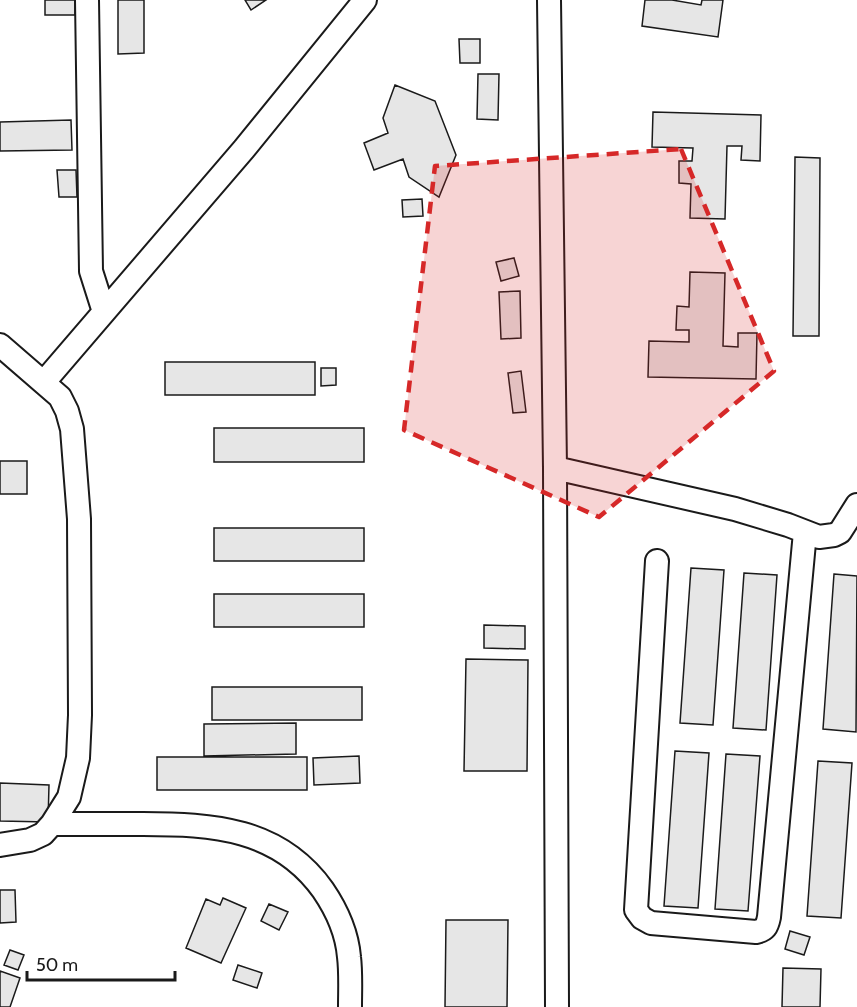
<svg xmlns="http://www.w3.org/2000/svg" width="857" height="1007" font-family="Cabin,sans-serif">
<rect width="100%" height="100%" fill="#fff"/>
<path fill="#e6e6e6" stroke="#1a1a1a" stroke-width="1.5" d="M 45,0 L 75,0 L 75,15 L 45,15 Z
M 118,0 L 144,0 L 144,53 L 118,54 Z
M 245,0 L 266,0 L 251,10 Z
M 645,0 L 672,0 L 701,5 L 702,0 L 723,0 L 718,37 L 642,26 Z
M 459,39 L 480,39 L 480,63 L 460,63 Z
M 478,74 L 499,74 L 498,120 L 477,119 Z
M 395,85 L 435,101 L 456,155 L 439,197 L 409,177 L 403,159 L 374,170 L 364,143 L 388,133 L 383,118 Z
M 653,112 L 761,115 L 760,161 L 741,160 L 742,146 L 727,146 L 725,219 L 690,218 L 691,184 L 679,183 L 679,161 L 692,161 L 693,148 L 652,147 Z
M 71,120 L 72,150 L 0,151 L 0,122 Z
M 795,157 L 820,158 L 819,336 L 793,336 Z
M 57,170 L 76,170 L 77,197 L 59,197 Z
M 422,199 L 423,216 L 403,217 L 402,200 Z
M 514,258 L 519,276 L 501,281 L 496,262 Z
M 690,272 L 725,273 L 723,346 L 738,347 L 738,333 L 757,333 L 756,379 L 648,377 L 649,341 L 689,342 L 689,330 L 676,330 L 677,306 L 689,307 Z
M 520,291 L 521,338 L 501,339 L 499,292 Z
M 165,362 L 315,362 L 315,395 L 165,395 Z
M 321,368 L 336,368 L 336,385 L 321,386 Z
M 521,371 L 526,412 L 513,413 L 508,373 Z
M 214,428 L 364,428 L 364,462 L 214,462 Z
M 0,461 L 27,461 L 27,494 L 0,494 Z
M 214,528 L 364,528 L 364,561 L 214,561 Z
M 691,568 L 724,570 L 713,725 L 680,723 Z
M 744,573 L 777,575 L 766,730 L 733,728 Z
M 834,574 L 857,576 L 856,732 L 823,729 Z
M 214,594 L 364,594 L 364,627 L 214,627 Z
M 484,625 L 525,626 L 525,649 L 484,648 Z
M 466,659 L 528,660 L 527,771 L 464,771 Z
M 212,687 L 362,687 L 362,720 L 212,720 Z
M 296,723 L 296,754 L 204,756 L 204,724 Z
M 675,751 L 709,753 L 698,908 L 664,906 Z
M 726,754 L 760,756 L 748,911 L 715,909 Z
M 359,756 L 360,783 L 314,785 L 313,758 Z
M 157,757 L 307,757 L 307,790 L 157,790 Z
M 818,761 L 852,763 L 841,918 L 807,916 Z
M 0,783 L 49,785 L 48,822 L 0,821 Z
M 0,890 L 15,890 L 16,922 L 0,923 Z
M 223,898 L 246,908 L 221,963 L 186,948 L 206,899 L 220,905 Z
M 269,904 L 288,912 L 279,930 L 261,921 Z
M 446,920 L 508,920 L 507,1007 L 445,1007 Z
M 790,931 L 810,937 L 804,955 L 785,949 Z
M 10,950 L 24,955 L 18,970 L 4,965 Z
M 238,965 L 262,973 L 257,988 L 233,980 Z
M 783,968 L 821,969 L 820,1007 L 782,1007 Z
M 0,971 L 20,978 L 10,1007 L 0,1007 Z"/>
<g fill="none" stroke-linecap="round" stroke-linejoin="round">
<g stroke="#1a1a1a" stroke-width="26">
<path id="minor" d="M 87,0 L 91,271 L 104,312
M 549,0 L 555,468 L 557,1007
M 0,345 L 60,397 L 67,411 L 72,429 L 79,519 L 80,715 L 78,758 L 69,797 L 52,824 L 43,834 L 30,840 L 0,845
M 44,382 L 244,149 L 365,0
M 555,468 L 735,509 L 788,525 L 819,537 L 834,535 L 840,532 L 857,505
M 657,561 L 636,910 L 642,918 L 651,923 L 756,932 C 765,930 767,927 769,917 L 805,532
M 52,824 C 82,824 113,824 143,824 C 212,824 279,828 323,890 C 336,909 347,933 349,957 C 351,973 350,991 350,1007"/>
</g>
<use href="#minor" stroke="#fff" stroke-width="22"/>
</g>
<path fill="#d62828" fill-opacity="0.2" stroke="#d62828" stroke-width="4.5" stroke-dasharray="12 8" stroke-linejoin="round" d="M 681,149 L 774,371 L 599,517 L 404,430 L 435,166 Z"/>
<path d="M27 971v9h148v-9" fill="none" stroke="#1a1a1a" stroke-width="3"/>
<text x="36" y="971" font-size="18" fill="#1a1a1a" stroke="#ffffff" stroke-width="4.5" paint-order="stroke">50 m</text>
</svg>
